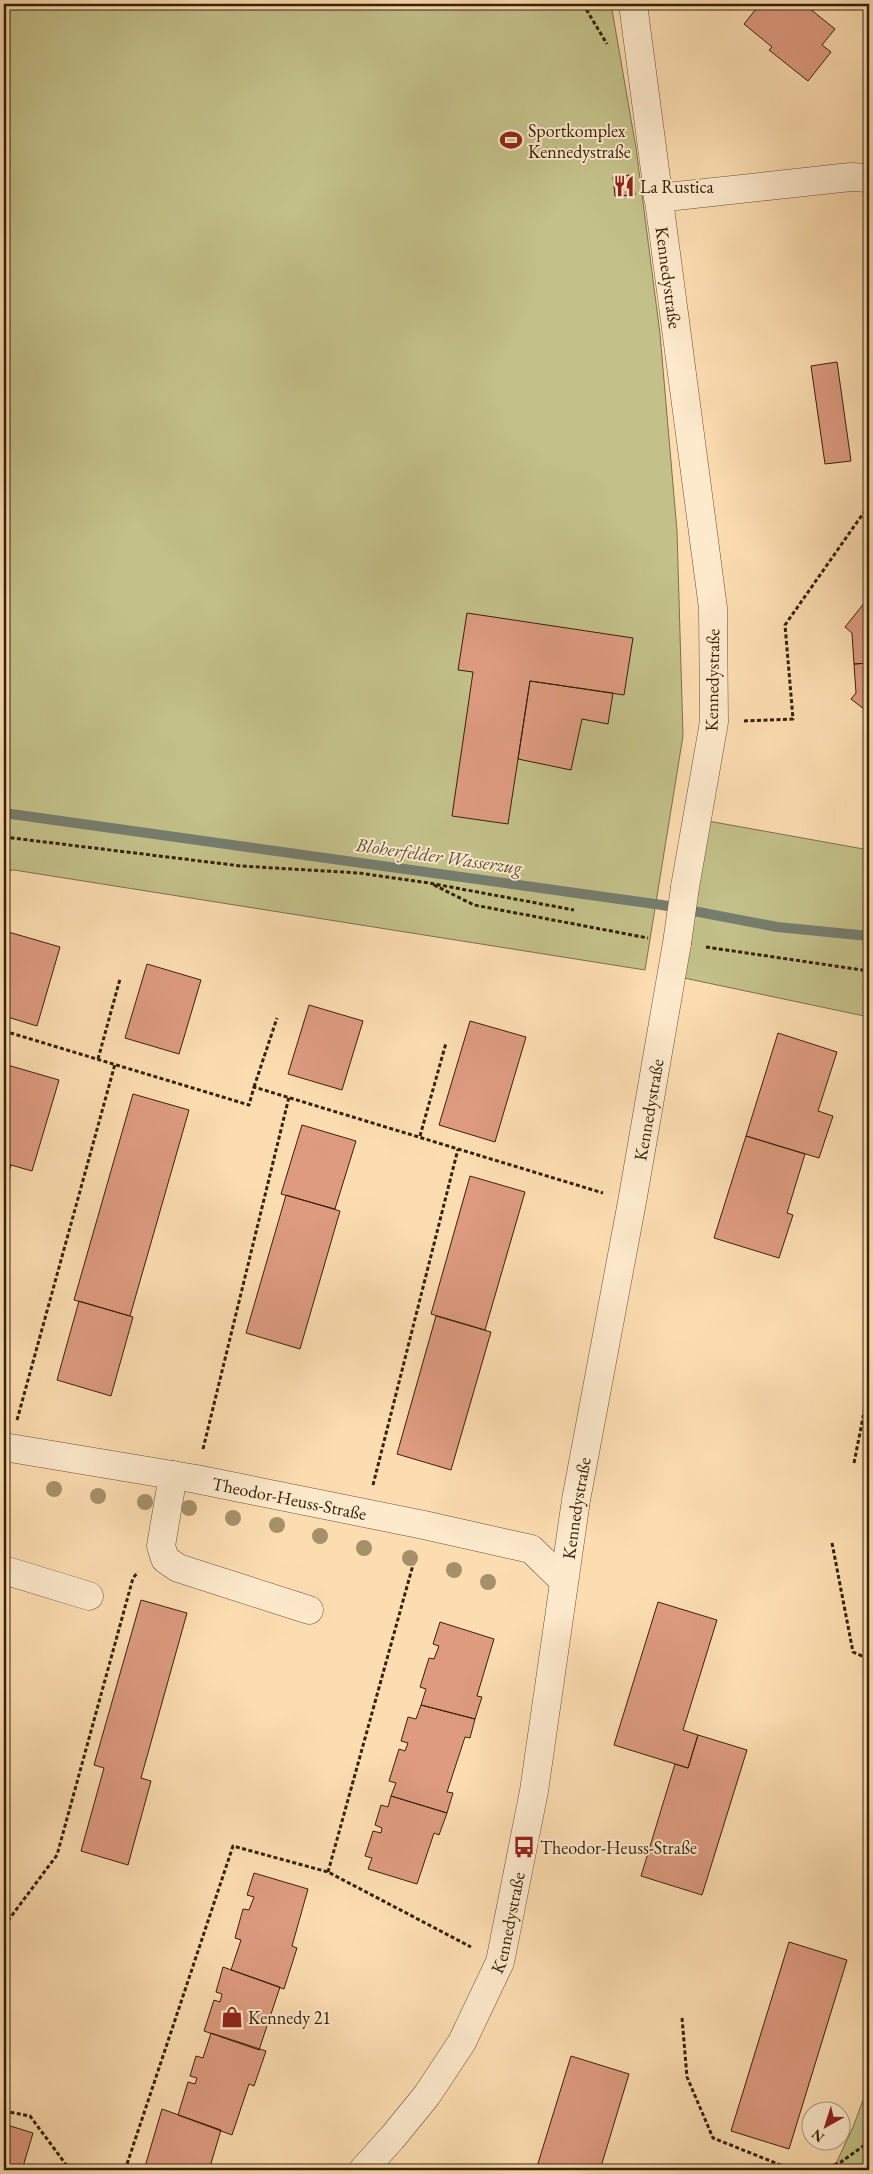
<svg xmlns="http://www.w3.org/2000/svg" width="873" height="2174" font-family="'EB Garamond',serif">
<rect width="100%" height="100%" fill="#fcddb1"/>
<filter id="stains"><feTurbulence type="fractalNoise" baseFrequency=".004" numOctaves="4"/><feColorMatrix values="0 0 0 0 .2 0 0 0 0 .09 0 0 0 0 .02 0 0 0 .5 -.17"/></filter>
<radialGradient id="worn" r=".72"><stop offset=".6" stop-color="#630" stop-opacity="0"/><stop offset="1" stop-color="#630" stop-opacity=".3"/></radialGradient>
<path fill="#c3c089" stroke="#7c7148" d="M 4,4 L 611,4 L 636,148 L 660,334 L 677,531 L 683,736 L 645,970 L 14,870 L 4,871 Z
M 708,821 L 869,850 L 869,1017 L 684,978 Z
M 869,2084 L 869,2170 L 833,2170 L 853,2127 Z"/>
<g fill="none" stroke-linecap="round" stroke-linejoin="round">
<path stroke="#767d6e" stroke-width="10" d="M 4,813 L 662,905 L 777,927 L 869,936"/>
</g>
<path fill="#de9b80" stroke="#362207" d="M 760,4 L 804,4 L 835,29 L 822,45 L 831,52 L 808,81 L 769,50 L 772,47 L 744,24 Z
M 632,175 L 635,195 L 615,196 L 613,177 Z
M 837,362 L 851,461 L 825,464 L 811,366 Z
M 869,597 L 869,663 L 854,664 L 852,633 L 845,627 Z
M 467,613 L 633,638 L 624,695 L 530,681 L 508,824 L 452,816 L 473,672 L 458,670 Z
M 869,663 L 869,713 L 851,699 L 856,693 L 854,664 Z
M 530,681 L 613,693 L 608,724 L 582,719 L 571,770 L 518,759 Z
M 5,931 L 60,947 L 37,1026 L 4,1016 Z
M 147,964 L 201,980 L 179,1054 L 125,1038 Z
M 309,1005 L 363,1021 L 342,1090 L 288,1074 Z
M 470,1021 L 526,1037 L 495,1142 L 439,1125 Z
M 778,1033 L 837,1052 L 818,1111 L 833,1116 L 819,1158 L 746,1136 Z
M 4,1064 L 59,1080 L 32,1171 L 4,1163 Z
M 133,1094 L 189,1110 L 130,1316 L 74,1300 Z
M 302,1125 L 356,1141 L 335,1209 L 281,1194 Z
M 746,1136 L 805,1154 L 787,1213 L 793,1215 L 779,1258 L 714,1238 Z
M 4,1163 L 11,1165 L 4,1191 Z
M 470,1176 L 525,1192 L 485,1330 L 431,1314 Z
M 286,1195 L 340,1211 L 300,1349 L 246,1333 Z
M 79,1301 L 133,1317 L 111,1396 L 57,1380 Z
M 436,1316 L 491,1332 L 451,1470 L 397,1454 Z
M 141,1600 L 187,1613 L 141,1778 L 151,1781 L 128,1865 L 81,1851 L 104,1768 L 94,1765 Z
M 658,1602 L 717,1620 L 683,1730 L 698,1735 L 688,1768 L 614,1745 Z
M 440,1622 L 494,1639 L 477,1696 L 482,1697 L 475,1719 L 421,1705 L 426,1689 L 420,1687 L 429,1658 L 434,1659 L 439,1646 L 433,1644 Z
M 421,1705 L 475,1719 L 470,1738 L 465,1737 L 447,1792 L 453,1793 L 447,1813 L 391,1796 L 396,1783 L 389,1781 L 399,1749 L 405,1751 L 408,1743 L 401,1741 L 408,1717 L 416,1719 Z
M 698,1735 L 747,1750 L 702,1895 L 641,1876 L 675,1764 L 688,1768 Z
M 391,1796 L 447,1813 L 439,1835 L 434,1833 L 417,1884 L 368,1869 L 372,1858 L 365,1856 L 373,1831 L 381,1833 L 382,1828 L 375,1825 L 381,1805 L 388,1807 Z
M 254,1873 L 308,1889 L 292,1946 L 297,1948 L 284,1989 L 231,1970 L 241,1940 L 235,1938 L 243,1909 L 249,1910 L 254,1897 L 247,1895 Z
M 789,1942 L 847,1960 L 789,2149 L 731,2131 Z
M 223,1967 L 280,1987 L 259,2050 L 204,2031 L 214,2000 L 220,2002 L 222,1994 L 216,1992 Z
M 211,2033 L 266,2051 L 254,2086 L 249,2084 L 232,2135 L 178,2115 L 188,2082 L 195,2084 L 197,2078 L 190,2076 L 196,2056 L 203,2058 Z
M 571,2056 L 629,2074 L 600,2170 L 536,2170 Z
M 162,2109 L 221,2130 L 209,2170 L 144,2170 Z
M 4,2124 L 33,2133 L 22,2170 L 4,2170 Z"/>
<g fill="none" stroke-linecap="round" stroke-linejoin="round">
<g stroke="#685132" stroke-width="29">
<g id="minor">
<path id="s1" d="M 633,4 L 713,608 L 714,722 L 685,887"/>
<path d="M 658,198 L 851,177 L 869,178"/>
<path id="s2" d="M 4,1447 L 196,1479 L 424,1525 L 531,1549 L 563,1580"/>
<path d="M 173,1475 L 161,1546 L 165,1559 L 178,1568 L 309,1610"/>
<path d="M 4,1570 L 89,1596"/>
<path id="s3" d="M 363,2170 L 392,2138 L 427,2095 L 462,2042 L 500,1962 L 534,1791 L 576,1500 L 632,1202 L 677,943"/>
</g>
</g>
<path stroke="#362207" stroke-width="3" stroke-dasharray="4 2.5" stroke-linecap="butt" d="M 583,4 L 607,44
M 744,721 L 793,719 L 785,625 L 869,505
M 4,837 L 241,866 L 359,873 L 429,883 L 574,910
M 4,844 L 6,837
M 434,885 L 474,905 L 648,938
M 706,947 L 869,971
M 4,1031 L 249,1105 L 254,1087 L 603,1193
M 98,1059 L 120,979
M 254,1087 L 277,1018
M 420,1136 L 446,1043
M 17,1420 L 115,1064
M 203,1449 L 289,1097
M 854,1463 L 869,1387
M 373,1485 L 458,1149
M 832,1543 L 853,1652 L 869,1659
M 328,1872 L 416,1554
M 4,1926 L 57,1855 L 133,1578 L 138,1572
M 682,2018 L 687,2077 L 713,2138 L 783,2166 L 803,2170
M 4,2111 L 30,2116 L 70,2170
M 125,2170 L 233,1846 L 328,1872 L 471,1947
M 822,2170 L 841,2162 L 869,2142
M 861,2170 L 869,2154"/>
<use href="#minor" stroke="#fde9cc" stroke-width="28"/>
<g stroke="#685132" stroke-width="29" stroke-linecap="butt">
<path id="minor-bridge" d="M 677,943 L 685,887"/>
</g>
<use href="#minor-bridge" stroke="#fde9cc" stroke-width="28"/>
</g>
<g fill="#a69069">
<circle cx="54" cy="1489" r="8"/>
<circle cx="98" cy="1496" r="8"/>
<circle cx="145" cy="1502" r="8"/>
<circle cx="189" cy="1508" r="8"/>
<circle cx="233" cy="1518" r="8"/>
<circle cx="277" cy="1525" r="8"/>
<circle cx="320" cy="1536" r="8"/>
<circle cx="364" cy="1548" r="8"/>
<circle cx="410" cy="1558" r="8"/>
<circle cx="454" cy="1570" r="8"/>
<circle cx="488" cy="1582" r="8"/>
</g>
<defs>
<g id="stadium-bare" transform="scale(1.725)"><path d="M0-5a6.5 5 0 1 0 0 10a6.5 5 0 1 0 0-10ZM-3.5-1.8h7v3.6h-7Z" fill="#8f2418" stroke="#fde9cc" stroke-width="2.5" paint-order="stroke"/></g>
<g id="restaurant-bare" transform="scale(1.725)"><path d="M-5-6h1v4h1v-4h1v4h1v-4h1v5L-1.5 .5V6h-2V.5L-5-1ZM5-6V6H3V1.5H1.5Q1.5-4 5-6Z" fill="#8f2418" stroke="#fde9cc" stroke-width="2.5" paint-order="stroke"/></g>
<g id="bus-bare" transform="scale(1.725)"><path d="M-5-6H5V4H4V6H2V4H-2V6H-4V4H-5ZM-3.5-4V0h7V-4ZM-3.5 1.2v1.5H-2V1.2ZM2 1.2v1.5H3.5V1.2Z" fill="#8f2418" stroke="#fde9cc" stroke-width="2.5" paint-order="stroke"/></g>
<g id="shop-bare" transform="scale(1.725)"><path d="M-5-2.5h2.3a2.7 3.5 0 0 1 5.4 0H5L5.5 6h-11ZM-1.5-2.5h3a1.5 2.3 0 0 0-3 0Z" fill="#8f2418" stroke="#fde9cc" stroke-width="2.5" paint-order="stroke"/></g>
</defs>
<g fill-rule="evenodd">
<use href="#stadium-bare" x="511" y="140"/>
<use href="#restaurant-bare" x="624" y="186"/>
<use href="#bus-bare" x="524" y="1847"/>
<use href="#shop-bare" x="232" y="2017"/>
</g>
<g text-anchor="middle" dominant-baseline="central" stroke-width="4" stroke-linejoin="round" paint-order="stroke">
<g font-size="18" fill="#362207" stroke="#fde9cc" text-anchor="start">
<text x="528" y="130">Sportkomplex<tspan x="528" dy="21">Kennedystraße</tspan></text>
<text x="640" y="186">La Rustica</text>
<text x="540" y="1847">Theodor-Heuss-Straße</text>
<text x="248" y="2017">Kennedy 21</text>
</g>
<g font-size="18" fill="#362207" stroke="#fde9cc">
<text stroke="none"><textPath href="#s1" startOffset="276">Kennedystraße</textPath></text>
<text transform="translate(712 680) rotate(-89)">Kennedystraße</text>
<text stroke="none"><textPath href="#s3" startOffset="1116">Kennedystraße</textPath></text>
<text stroke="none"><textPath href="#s2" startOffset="290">Theodor-Heuss-Straße</textPath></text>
<text stroke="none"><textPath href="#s3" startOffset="711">Kennedystraße</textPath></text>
<text stroke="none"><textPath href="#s3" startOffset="291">Kennedystraße</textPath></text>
</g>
<g font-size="19" font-style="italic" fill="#56503b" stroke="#fde9cc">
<text transform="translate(439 856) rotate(8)">Bloherfelder Wasserzug</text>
</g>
</g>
<rect width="873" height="2174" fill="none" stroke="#fcddb1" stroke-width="20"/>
<rect x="5" y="5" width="863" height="2164" fill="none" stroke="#362207" stroke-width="2.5"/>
<rect x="10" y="10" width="853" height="2154" fill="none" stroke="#362207"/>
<g transform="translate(826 2126) rotate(219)"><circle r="24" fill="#fde9cc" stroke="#ad997d"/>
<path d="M0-4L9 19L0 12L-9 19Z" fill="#8f2418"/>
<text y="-8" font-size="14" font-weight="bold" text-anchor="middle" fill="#362207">N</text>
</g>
<rect width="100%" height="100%" filter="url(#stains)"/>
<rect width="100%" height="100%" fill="url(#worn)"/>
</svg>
